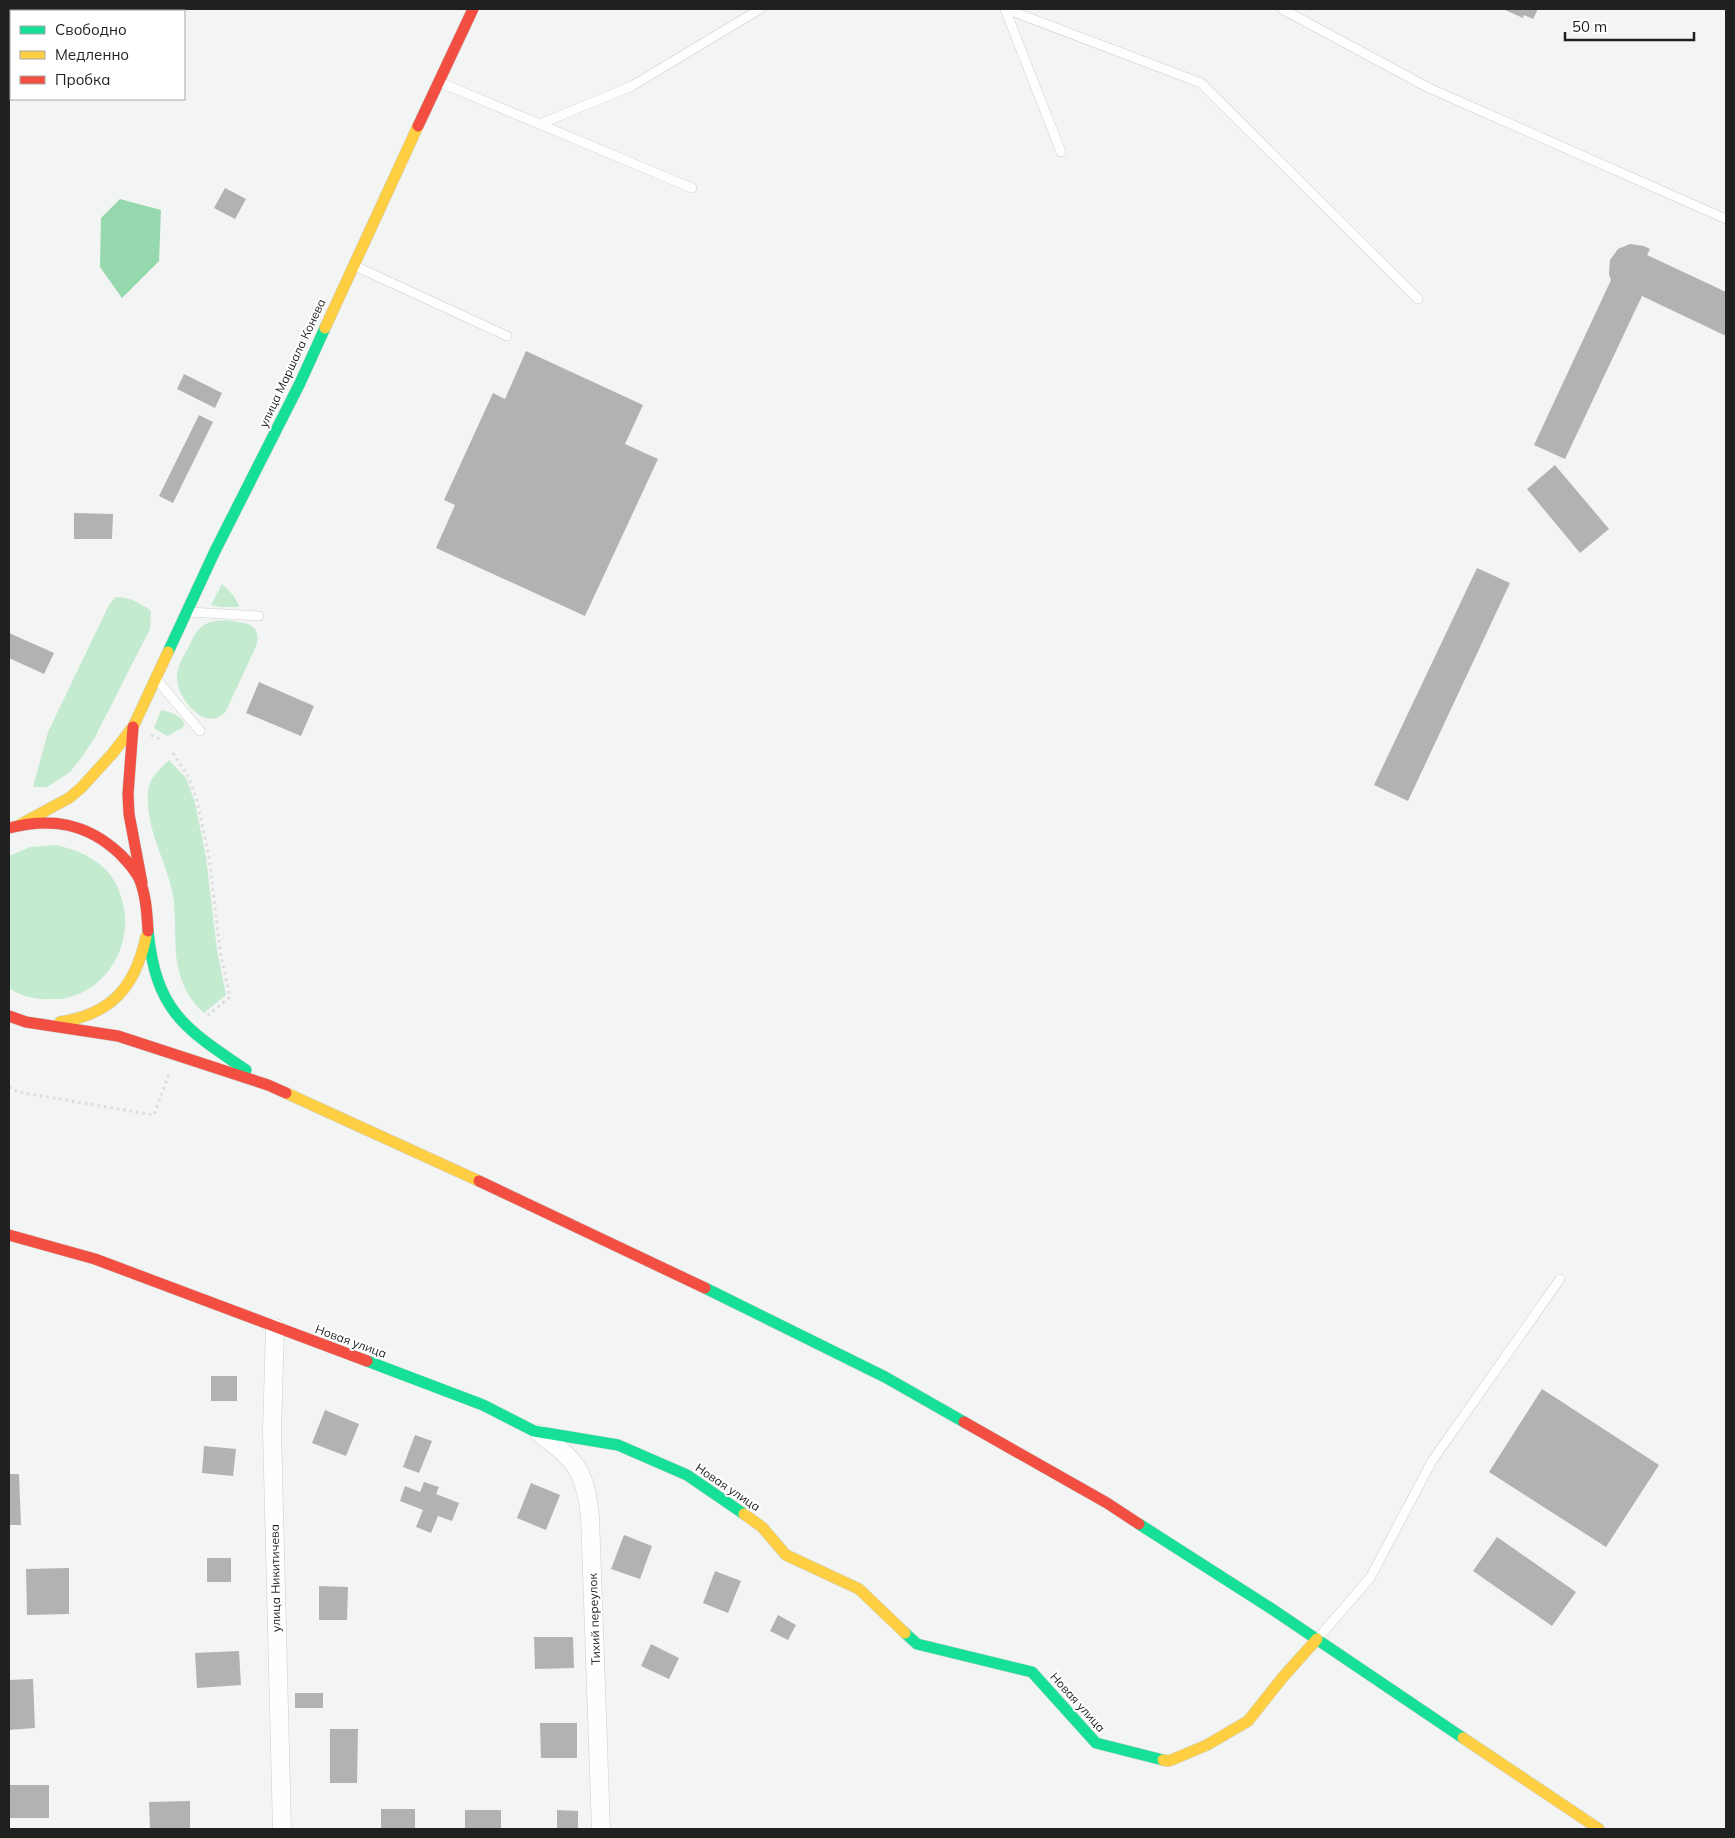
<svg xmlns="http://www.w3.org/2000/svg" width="1735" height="1838" font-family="Mulish,sans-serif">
<rect width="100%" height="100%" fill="#f2f5f3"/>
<path fill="#c4ead0" d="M 222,584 L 233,595 L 239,605 L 238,607 L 220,607 L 211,605 Z
M 116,597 C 129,597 141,603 151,611 L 150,629 L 95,737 L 82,757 L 70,772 L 47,787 L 33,787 L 48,732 L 109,605 Z
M 227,620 C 243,623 261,622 257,644 L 226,711 C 207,734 178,700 177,679 C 176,667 184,656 189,646 C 199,625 204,621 227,620 Z
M 161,710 C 170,712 181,715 185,724 L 182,728 L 167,736 L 154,728 Z
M 169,760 L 186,778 L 195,803 L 206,857 L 217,950 L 226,995 L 204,1013 C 191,1002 183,987 179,971 C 172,945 178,917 172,890 C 164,856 145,827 148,791 C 149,778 161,768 169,760 Z
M 57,845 C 75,850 90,855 104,868 C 114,877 120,891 123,904 C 133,944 108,988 67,998 C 62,999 57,999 52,999 C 38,1000 21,997 9,988 L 9,856 L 30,847 Z"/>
<path fill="#96d8ad" d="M 120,199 L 161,210 L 159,261 L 122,298 L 100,267 L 101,218 Z"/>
<path fill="#b1b3b2" d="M 1503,9 L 1538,9 L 1533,19 L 1524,15 L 1523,18 Z
M 225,188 L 246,199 L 235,219 L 214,208 Z
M 1630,244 L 1644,246 L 1650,249 L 1647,255 L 1726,292 L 1726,336 L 1642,296 L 1565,459 L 1534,445 L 1611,280 L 1609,274 L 1610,260 L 1618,249 Z
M 526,351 L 643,405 L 625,444 L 658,459 L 585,616 L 436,548 L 455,505 L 444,500 L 493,393 L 505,399 Z
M 184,374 L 222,393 L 215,408 L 177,389 Z
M 199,415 L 213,422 L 173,503 L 159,496 Z
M 1555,465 L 1609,529 L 1580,553 L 1527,489 Z
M 74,513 L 113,514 L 112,539 L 74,539 Z
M 1477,568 L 1510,583 L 1408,801 L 1374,785 Z
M 9,633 L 54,653 L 44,674 L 9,658 Z
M 259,682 L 314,706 L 301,736 L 246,713 Z
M 211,1376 L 237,1376 L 237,1401 L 211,1401 Z
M 1542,1389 L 1659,1465 L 1606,1547 L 1489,1472 Z
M 325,1410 L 359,1424 L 346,1456 L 312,1443 Z
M 415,1435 L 432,1441 L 419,1473 L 403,1467 Z
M 204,1446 L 236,1449 L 233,1476 L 202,1473 Z
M 9,1474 L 19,1474 L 21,1525 L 9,1525 Z
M 424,1482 L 439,1487 L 436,1494 L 459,1503 L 452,1521 L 438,1516 L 431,1533 L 416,1527 L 423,1510 L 400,1501 L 405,1486 L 420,1492 Z
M 531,1483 L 560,1495 L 546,1530 L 517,1518 Z
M 624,1535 L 652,1546 L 640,1579 L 611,1569 Z
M 1497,1537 L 1576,1592 L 1552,1626 L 1473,1571 Z
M 207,1558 L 231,1558 L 231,1582 L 207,1582 Z
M 69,1568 L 69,1614 L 27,1615 L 26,1569 Z
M 715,1571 L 741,1581 L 728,1613 L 703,1603 Z
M 319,1586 L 348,1587 L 347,1620 L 319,1620 Z
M 778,1615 L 796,1625 L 788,1640 L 770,1631 Z
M 534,1637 L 573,1637 L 574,1668 L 535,1669 Z
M 651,1644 L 679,1658 L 669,1679 L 641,1666 Z
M 239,1651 L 241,1685 L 197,1688 L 195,1653 Z
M 33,1679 L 35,1728 L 9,1730 L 9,1680 Z
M 295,1693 L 323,1693 L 323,1708 L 295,1708 Z
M 540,1723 L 577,1723 L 577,1758 L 541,1758 Z
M 330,1729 L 358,1729 L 357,1783 L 330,1783 Z
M 9,1785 L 49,1785 L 49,1818 L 9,1818 Z
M 190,1801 L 190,1829 L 150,1829 L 149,1802 Z
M 381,1809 L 415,1809 L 415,1829 L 381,1829 Z
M 465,1810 L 501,1810 L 501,1829 L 465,1829 Z
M 557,1810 L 578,1811 L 578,1829 L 557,1829 Z"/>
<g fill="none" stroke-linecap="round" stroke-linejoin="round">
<g stroke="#cccfcd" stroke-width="10">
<path id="lane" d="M 1005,9 L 1061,152
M 1006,9 L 1201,83 L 1418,299
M 1282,9 L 1429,88 L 1726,219
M 439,82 L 692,188
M 540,124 L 632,86 L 760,9
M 355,266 L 507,336
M 189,612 L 259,616
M 157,680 L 200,731
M 1319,1637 L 1370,1578 L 1432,1461 L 1560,1279"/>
</g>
<g stroke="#cccfcd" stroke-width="19">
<path id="street" d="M 275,1328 L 272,1430 L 282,1829
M 540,1434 C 577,1461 585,1471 590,1517 L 601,1829"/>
</g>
<g stroke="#cccfcd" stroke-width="12">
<path id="fast" d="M 168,652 L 215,551 L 300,383 L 325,328
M 148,931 C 156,1011 184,1028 246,1070
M 705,1288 L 885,1377 L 964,1422
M 367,1361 L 483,1405 L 534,1431 L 618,1445 L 687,1475 L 744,1514
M 1139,1524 L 1272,1609 L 1463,1738
M 905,1633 L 917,1644 L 1032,1672 L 1096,1743 L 1163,1760"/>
</g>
<g stroke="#cccfcd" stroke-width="12">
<path id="slow" d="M 325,328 L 418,126
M 21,824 L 69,798 L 81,788 L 112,754 L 133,727 L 168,652
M 60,1022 C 112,1014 135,987 146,937
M 286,1093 L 479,1181
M 744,1514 L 762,1527 L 786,1555 L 859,1589 L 905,1633
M 1463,1738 L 1599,1829
M 1163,1760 L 1169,1761 L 1207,1745 L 1248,1721 L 1283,1677 L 1317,1639"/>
</g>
<g stroke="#cccfcd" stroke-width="12">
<path id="jam" d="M 418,126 L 473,9
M 133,727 L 128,794 L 129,814 L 142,883
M 9,828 C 51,817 87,823 120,854 C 127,861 134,869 139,878 C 146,895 147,913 148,931
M 9,1016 L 26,1022 L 118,1036 L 268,1085 L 286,1093
M 479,1181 L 705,1288
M 9,1235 L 95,1259 L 367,1361
M 964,1422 L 1107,1503 L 1139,1524"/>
</g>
<path stroke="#dcdcdc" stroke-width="3" stroke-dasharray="2.5 4" stroke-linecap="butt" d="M 151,735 L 162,740
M 173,753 L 188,776 L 197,801 L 209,857 L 220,951 L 230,997 L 207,1016
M 9,1087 L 18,1092 L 154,1115 L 169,1074"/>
<use href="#lane" stroke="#fdfefd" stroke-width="9"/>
<use href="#street" stroke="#fdfefd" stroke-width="18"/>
<use href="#fast" stroke="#16e098" stroke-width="11"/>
<use href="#slow" stroke="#ffcf43" stroke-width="11"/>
<use href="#jam" stroke="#f24e42" stroke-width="11"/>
</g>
<g text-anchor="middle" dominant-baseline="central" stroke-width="4" stroke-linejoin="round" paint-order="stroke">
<g font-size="12" fill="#1f2120" stroke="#fff">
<text transform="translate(292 363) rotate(-65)">улица Маршала Конева</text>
<text transform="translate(351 1341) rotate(20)">Новая улица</text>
<text transform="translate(728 1487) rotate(34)">Новая улица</text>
<text transform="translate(275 1578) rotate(-91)">улица Никитичева</text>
<text transform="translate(594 1619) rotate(-92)">Тихий переулок</text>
<text transform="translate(1078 1702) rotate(48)">Новая улица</text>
</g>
</g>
<rect width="1735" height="1838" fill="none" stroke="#1f2120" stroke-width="20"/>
<rect x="10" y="10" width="175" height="90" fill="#ffffff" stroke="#a5a6a6"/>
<rect x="20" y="26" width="25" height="8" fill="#16e098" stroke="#a5a6a6"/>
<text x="55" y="35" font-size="15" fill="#1f2120">Свободно</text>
<rect x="20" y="51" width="25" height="8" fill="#ffcf43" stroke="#a5a6a6"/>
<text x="55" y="60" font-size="15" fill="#1f2120">Медленно</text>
<rect x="20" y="76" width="25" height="8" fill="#f24e42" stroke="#a5a6a6"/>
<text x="55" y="85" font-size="15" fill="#1f2120">Пробка</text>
<path d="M1565 32v8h129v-8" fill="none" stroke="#1f2120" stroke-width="2.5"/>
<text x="1572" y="32" font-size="15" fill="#1f2120" stroke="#ffffff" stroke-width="4" paint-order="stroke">50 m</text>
</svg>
